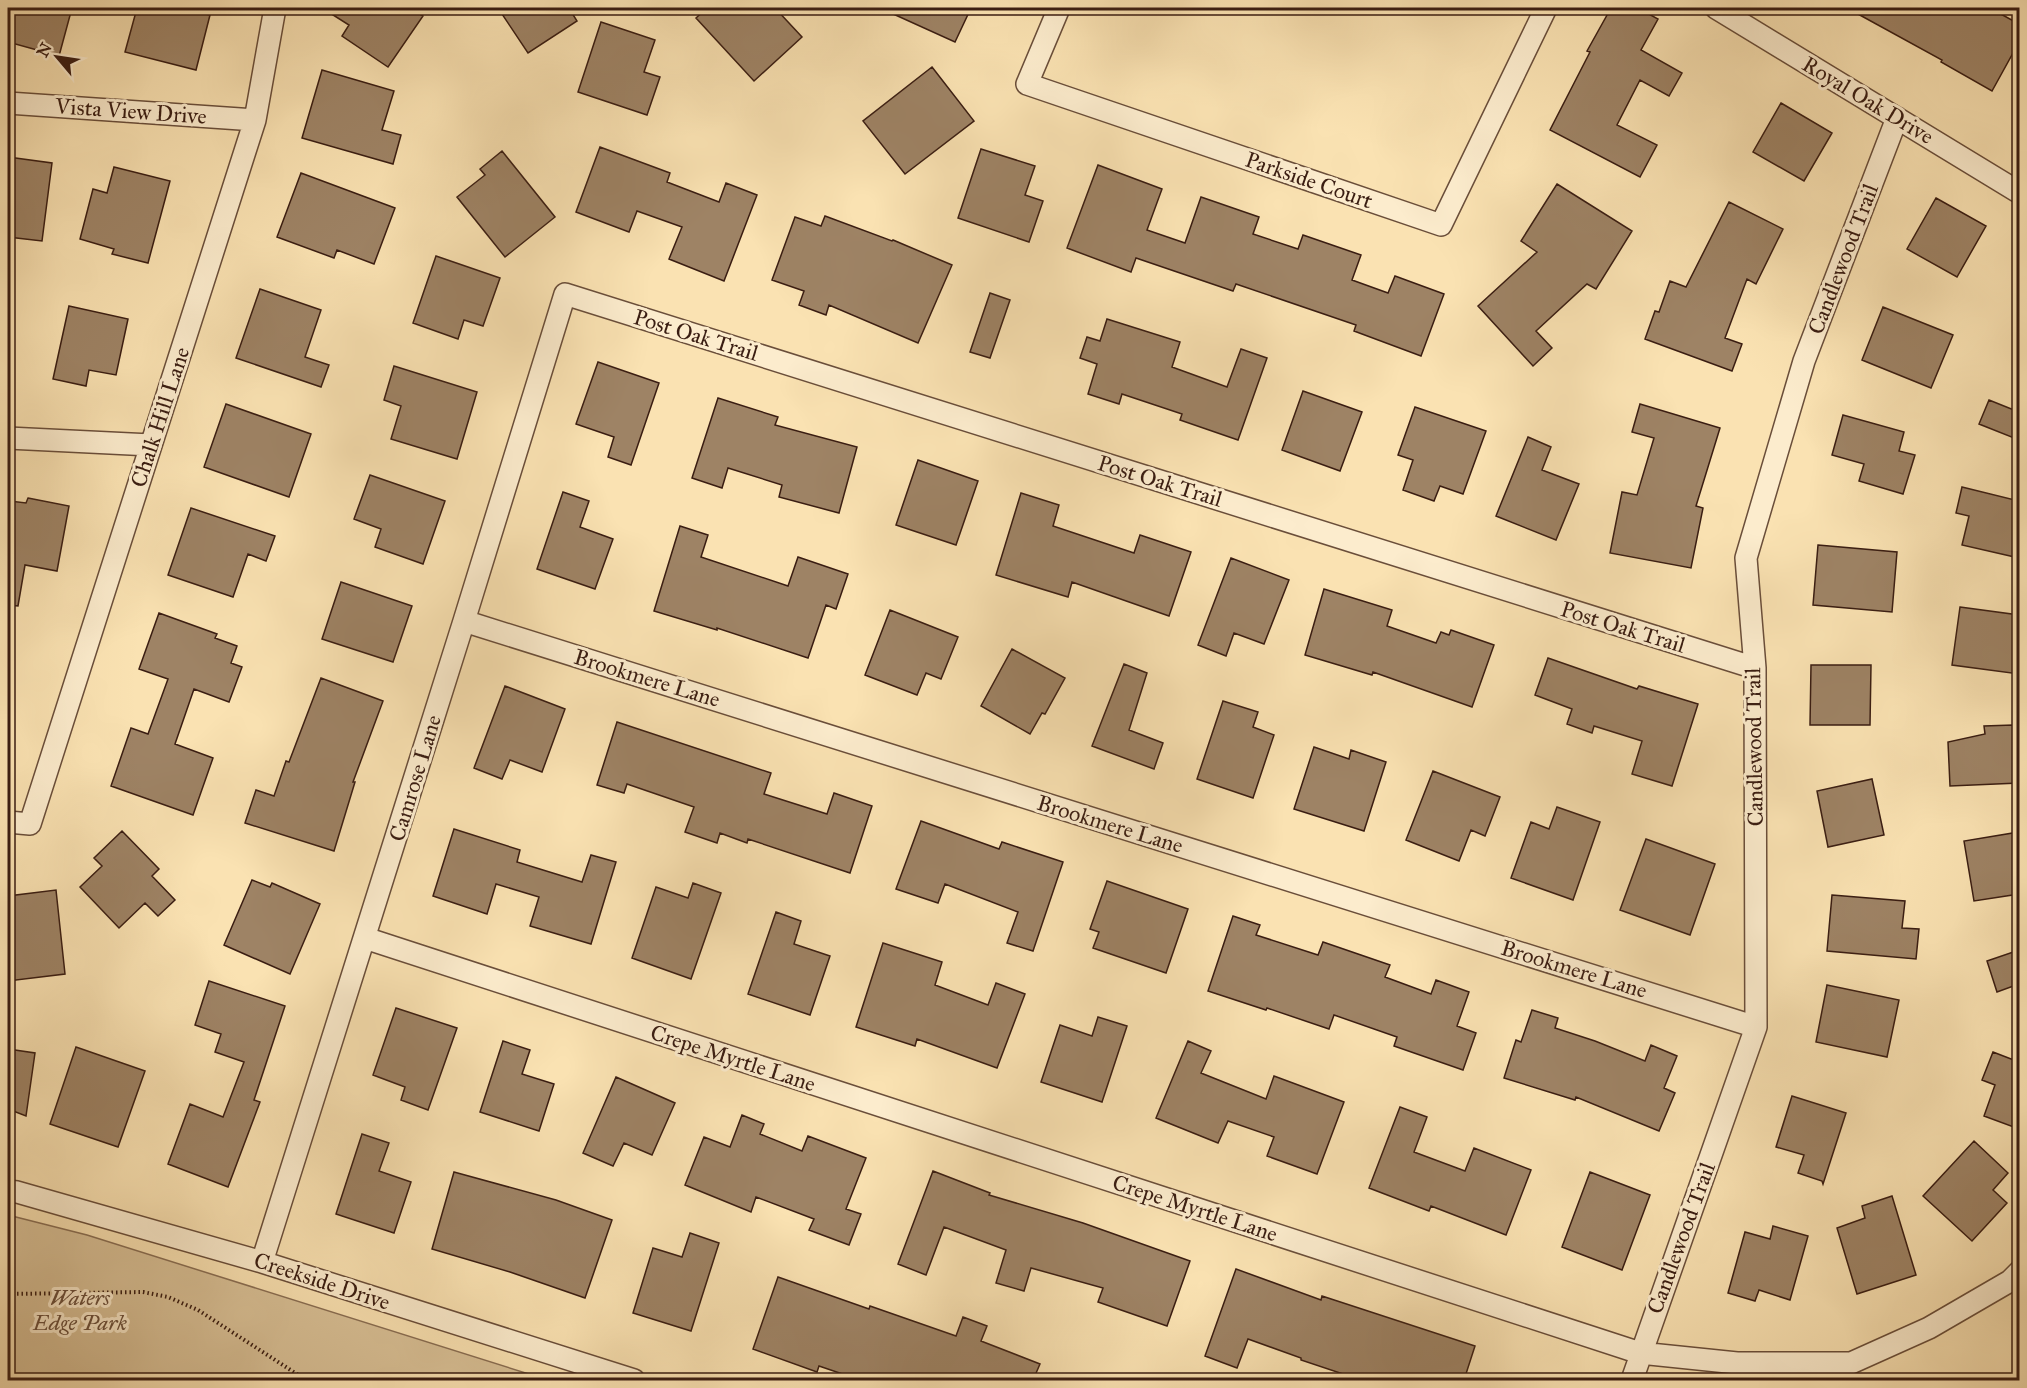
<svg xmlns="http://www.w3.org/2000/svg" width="2027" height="1388" font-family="'IM FELL Great Primer',serif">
<rect width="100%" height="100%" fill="#fae2b2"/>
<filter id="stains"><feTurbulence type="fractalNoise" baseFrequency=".00333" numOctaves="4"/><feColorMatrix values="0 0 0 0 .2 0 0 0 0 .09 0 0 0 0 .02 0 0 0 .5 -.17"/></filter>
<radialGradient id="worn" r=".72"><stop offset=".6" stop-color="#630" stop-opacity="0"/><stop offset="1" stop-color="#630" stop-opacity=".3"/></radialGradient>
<path fill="#d9c197" stroke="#8a6f54" stroke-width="1.5" d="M 8,1215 L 87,1235 L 548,1380 L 8,1380 Z"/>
<path fill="#9e8365" stroke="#3a1d12" stroke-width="1.5" d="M 8,8 L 72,8 L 59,56 L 8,42 Z
M 137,8 L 178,8 L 210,15 L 196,70 L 125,52 Z
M 322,8 L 410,8 L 423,16 L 388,67 L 342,36 L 349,25 Z
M 498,8 L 569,8 L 577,21 L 528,53 Z
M 707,8 L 775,8 L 802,37 L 754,81 L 696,18 Z
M 880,8 L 971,8 L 955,42 Z
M 1611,8 L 1638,8 L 1658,19 L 1641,50 L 1682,73 L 1669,96 L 1640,80 L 1617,125 L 1657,145 L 1640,177 L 1550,130 L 1590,52 L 1587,51 Z
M 1847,8 L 1990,8 L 2019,24 L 2019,42 L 1992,91 L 1941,62 L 1942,60 Z
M 601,22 L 655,40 L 644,72 L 660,77 L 647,115 L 578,92 Z
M 932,67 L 974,121 L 905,174 L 863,121 Z
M 322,70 L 394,91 L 382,130 L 401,135 L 393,164 L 302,138 Z
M 1781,103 L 1832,133 L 1804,181 L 1753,152 Z
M 600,147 L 670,173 L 667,182 L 719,202 L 726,183 L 757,195 L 724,281 L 669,259 L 682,227 L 637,211 L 629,232 L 576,212 Z
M 981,149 L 1035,166 L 1025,195 L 1043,201 L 1029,242 L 958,218 Z
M 502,151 L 555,217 L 505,257 L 457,197 L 485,175 L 480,169 Z
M 8,157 L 52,163 L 42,241 L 8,237 Z
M 1098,165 L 1162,189 L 1147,230 L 1185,243 L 1201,197 L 1259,217 L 1253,234 L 1298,249 L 1303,235 L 1361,255 L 1352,280 L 1388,293 L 1395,276 L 1444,294 L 1421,356 L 1354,331 L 1356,325 L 1236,284 L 1233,291 L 1136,258 L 1131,272 L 1067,248 Z
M 114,167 L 170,181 L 148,263 L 112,254 L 114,249 L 80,239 L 93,189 L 107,193 Z
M 301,173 L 395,208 L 374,264 L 337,250 L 334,258 L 277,237 Z
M 1557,184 L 1632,231 L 1596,289 L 1587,284 L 1536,331 L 1552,348 L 1533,366 L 1478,306 L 1537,252 L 1521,241 Z
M 1936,198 L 1986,226 L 1957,277 L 1907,249 Z
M 1729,202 L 1783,229 L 1756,284 L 1747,279 L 1725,338 L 1742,344 L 1732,371 L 1645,339 L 1655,311 L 1659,312 L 1670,281 L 1686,287 Z
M 825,216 L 892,241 L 893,240 L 952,265 L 918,343 L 829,305 L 826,315 L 799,305 L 804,291 L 772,280 L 795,217 L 821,226 Z
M 436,256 L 500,278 L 483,326 L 464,320 L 458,339 L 413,323 Z
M 260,289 L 321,310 L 305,357 L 329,365 L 321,387 L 236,358 Z
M 990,293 L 1010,300 L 990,358 L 970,352 Z
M 69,306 L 128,319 L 116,375 L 89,370 L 86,386 L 53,379 Z
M 1883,307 L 1953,335 L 1931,388 L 1862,360 Z
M 1107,319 L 1180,342 L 1172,367 L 1227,387 L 1241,349 L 1267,358 L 1238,440 L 1180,420 L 1182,414 L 1122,394 L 1119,404 L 1088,394 L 1097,364 L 1080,358 L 1087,337 L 1100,341 Z
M 598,362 L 659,383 L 631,465 L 608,457 L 614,437 L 576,424 Z
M 394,366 L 477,392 L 457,459 L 391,439 L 401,406 L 384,400 Z
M 1303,391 L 1362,412 L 1340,471 L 1282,450 Z
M 718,398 L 778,417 L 775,425 L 857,447 L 839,513 L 779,497 L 782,485 L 728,468 L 722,488 L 692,478 Z
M 1989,400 L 2019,412 L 2019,440 L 1979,424 Z
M 226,404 L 311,434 L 289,497 L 204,467 Z
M 1640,404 L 1720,428 L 1696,506 L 1703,508 L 1691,568 L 1610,553 L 1622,492 L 1637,495 L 1654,438 L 1632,432 Z
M 1415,407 L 1486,431 L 1463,494 L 1440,486 L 1434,501 L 1403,490 L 1413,460 L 1398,455 Z
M 1843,415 L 1904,432 L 1899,451 L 1915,455 L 1903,494 L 1859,481 L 1864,464 L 1832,455 Z
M 1528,437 L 1551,447 L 1542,470 L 1579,484 L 1556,540 L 1496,516 Z
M 918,460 L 978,481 L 956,545 L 896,525 Z
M 370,475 L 445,501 L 423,564 L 375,547 L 381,529 L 354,519 Z
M 1962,487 L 2019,501 L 2019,558 L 1962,545 L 1969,516 L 1956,513 Z
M 563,492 L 589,501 L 580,527 L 613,539 L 595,589 L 537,569 Z
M 1021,493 L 1059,505 L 1053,526 L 1134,553 L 1140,535 L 1191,552 L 1169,616 L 1072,582 L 1068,597 L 996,575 Z
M 28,498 L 69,506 L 57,571 L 25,565 L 18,606 L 8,605 L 8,513 L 10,501 L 26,503 Z
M 191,508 L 275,536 L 266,561 L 248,554 L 233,597 L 168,575 Z
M 680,526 L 708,535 L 701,557 L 788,586 L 798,557 L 848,574 L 836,609 L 826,605 L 808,658 L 717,628 L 717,630 L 654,611 Z
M 1818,545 L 1897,552 L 1892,612 L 1813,605 Z
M 1231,558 L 1289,580 L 1264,644 L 1234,633 L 1226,656 L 1198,645 Z
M 341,582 L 412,606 L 393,662 L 322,639 Z
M 1324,589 L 1392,610 L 1387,626 L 1436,643 L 1441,632 L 1449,635 L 1451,630 L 1494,645 L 1472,707 L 1373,672 L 1372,675 L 1305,655 Z
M 1960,607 L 2019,615 L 2019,674 L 1952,665 Z
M 890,610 L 958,637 L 941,679 L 926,673 L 917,695 L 865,675 Z
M 159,613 L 217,634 L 215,638 L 237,646 L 231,663 L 242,667 L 229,702 L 194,689 L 175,744 L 213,758 L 193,815 L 111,786 L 131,728 L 148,734 L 168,679 L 139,669 Z
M 1012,649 L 1065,678 L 1045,714 L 1042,713 L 1030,734 L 981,706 Z
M 1548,658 L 1637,689 L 1639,686 L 1698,704 L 1672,786 L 1632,774 L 1642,741 L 1594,726 L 1592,733 L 1567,724 L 1572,709 L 1535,695 Z
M 1124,664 L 1147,673 L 1129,730 L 1163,743 L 1154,769 L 1092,746 Z
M 1811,665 L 1871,665 L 1870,725 L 1810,725 Z
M 321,678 L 383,701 L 353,782 L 355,782 L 334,851 L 245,823 L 256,790 L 274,796 L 286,761 L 289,762 Z
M 505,686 L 565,709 L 542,772 L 510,760 L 502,779 L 474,768 Z
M 1223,701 L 1258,712 L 1253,727 L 1274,735 L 1253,798 L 1197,779 Z
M 617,722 L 771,773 L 764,794 L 827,814 L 834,793 L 872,806 L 850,873 L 748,839 L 747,843 L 720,833 L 717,843 L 685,832 L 694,807 L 627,784 L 624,793 L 597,785 Z
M 2013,725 L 2014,746 L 2019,746 L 2019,783 L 1950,786 L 1948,742 L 1985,734 L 1984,726 Z
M 1314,747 L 1349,759 L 1351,750 L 1386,762 L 1364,831 L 1294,809 Z
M 1433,771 L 1500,797 L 1485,836 L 1471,830 L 1459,861 L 1406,840 Z
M 1872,779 L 1884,835 L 1828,847 L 1817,791 Z
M 1557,807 L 1600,822 L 1573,900 L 1511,878 L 1531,822 L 1549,829 Z
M 921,821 L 999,849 L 1002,842 L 1063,862 L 1033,951 L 1007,943 L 1018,912 L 945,884 L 938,903 L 896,889 Z
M 454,829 L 520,850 L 517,862 L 582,882 L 591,855 L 616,862 L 591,944 L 530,926 L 539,897 L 496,884 L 487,914 L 433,896 Z
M 122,831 L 159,869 L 152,876 L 175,900 L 158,916 L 145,903 L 119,928 L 80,887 L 102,866 L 94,858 Z
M 2019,832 L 2019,894 L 1974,901 L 1964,841 Z
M 1646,839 L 1715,864 L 1690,935 L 1620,910 Z
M 252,880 L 270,887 L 272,883 L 320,904 L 290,974 L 224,945 Z
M 1107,881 L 1188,909 L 1166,973 L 1093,948 L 1099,932 L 1090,929 Z
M 693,883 L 721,893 L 691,979 L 632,958 L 656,887 L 688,898 Z
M 56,890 L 65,974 L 8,981 L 8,896 Z
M 1832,895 L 1905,901 L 1902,928 L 1919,929 L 1916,959 L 1827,951 Z
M 776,912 L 801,921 L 794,944 L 830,956 L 810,1015 L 748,994 Z
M 1233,916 L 1260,925 L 1256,935 L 1318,955 L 1323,942 L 1390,965 L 1385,977 L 1431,994 L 1436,980 L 1469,992 L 1457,1026 L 1476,1033 L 1463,1070 L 1394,1046 L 1397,1037 L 1334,1015 L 1329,1029 L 1267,1008 L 1266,1010 L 1208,991 Z
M 883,943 L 942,962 L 935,985 L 988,1005 L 996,983 L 1025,994 L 997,1068 L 917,1039 L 915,1046 L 856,1027 Z
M 2019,950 L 2019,984 L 1997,992 L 1987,961 Z
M 209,981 L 285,1006 L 254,1100 L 260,1102 L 228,1187 L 168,1164 L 190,1104 L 223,1117 L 244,1062 L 215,1052 L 221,1034 L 195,1025 Z
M 1827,985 L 1899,1000 L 1887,1057 L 1816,1042 Z
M 396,1008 L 457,1028 L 428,1110 L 401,1100 L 405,1087 L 373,1075 Z
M 1532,1010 L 1558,1018 L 1555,1028 L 1595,1041 L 1645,1061 L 1651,1045 L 1677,1056 L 1664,1088 L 1675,1093 L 1659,1131 L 1576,1097 L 1575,1100 L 1504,1078 L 1516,1040 L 1521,1042 Z
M 1098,1017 L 1127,1026 L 1102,1102 L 1041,1082 L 1060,1025 L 1092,1036 Z
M 503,1041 L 530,1050 L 522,1074 L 554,1084 L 539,1131 L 480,1112 Z
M 1188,1041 L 1211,1051 L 1201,1073 L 1266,1099 L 1274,1076 L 1344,1102 L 1317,1174 L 1267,1156 L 1274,1137 L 1228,1121 L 1218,1143 L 1156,1118 Z
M 76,1047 L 145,1071 L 118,1147 L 50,1124 Z
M 8,1049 L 35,1053 L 26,1116 L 8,1109 Z
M 1993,1052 L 2019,1062 L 2019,1129 L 1984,1116 L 1995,1085 L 1982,1080 Z
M 616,1077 L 675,1103 L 652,1155 L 624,1143 L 613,1166 L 583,1153 Z
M 1792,1096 L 1846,1113 L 1823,1184 L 1822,1181 L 1798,1173 L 1804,1155 L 1776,1147 Z
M 1400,1107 L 1427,1117 L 1414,1152 L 1465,1171 L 1474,1148 L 1531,1170 L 1506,1235 L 1431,1206 L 1429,1211 L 1369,1188 Z
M 742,1115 L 764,1124 L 760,1134 L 802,1151 L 808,1136 L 866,1158 L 846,1209 L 861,1214 L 849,1245 L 809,1230 L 814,1219 L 756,1197 L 751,1212 L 685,1185 L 704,1137 L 730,1147 Z
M 362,1134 L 389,1143 L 379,1171 L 411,1182 L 394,1233 L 336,1214 Z
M 1974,1141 L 2008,1173 L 1993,1190 L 2007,1203 L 1972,1241 L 1923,1196 Z
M 933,1171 L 990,1193 L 989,1195 L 1083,1223 L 1190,1261 L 1167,1326 L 1098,1302 L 1103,1288 L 1031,1268 L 1024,1291 L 996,1283 L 1006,1250 L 944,1227 L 926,1275 L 898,1264 Z
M 454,1172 L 556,1200 L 612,1220 L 585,1298 L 510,1272 L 432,1249 Z
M 1590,1172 L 1650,1195 L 1622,1270 L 1562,1247 Z
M 1892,1196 L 1916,1275 L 1857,1294 L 1837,1228 L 1865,1218 L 1862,1206 Z
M 1773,1226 L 1808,1236 L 1790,1300 L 1759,1290 L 1755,1301 L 1728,1293 L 1745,1232 L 1770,1239 Z
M 690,1233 L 719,1243 L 691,1331 L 633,1313 L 653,1248 L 682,1257 Z
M 1236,1269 L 1321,1300 L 1322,1296 L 1475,1346 L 1464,1380 L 1361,1380 L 1301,1360 L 1301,1358 L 1248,1339 L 1237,1368 L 1205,1356 Z
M 778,1277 L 869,1309 L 870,1306 L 956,1336 L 963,1317 L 987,1326 L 981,1341 L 1040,1364 L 1033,1380 L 860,1380 L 819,1366 L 817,1372 L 753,1349 Z"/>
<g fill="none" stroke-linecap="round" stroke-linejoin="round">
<g stroke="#6a4e3a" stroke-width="24">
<path id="minor" d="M 1059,8 L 1027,84 L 1441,225 L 1546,8
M 1716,8 L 2020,193
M 8,103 L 255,120
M 8,438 L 151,445
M 464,621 L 1756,1027
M 8,822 L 30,824 L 255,120 L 275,8
M 365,938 L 1640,1353 L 1737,1363 L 1851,1363 L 1929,1328 L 2010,1281 L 2020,1271
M 8,1191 L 17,1192 L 262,1262 L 634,1380
M 262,1262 L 464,621 L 565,294 L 1755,668
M 1632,1380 L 1756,1027 L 1755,668 L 1746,558 L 1804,361 L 1897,118"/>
</g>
<path stroke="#3a1d12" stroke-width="4" stroke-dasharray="1.5 3" stroke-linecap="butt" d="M 8,1294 L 143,1292 L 168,1297 L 198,1310 L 306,1380"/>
<use href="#minor" stroke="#fceccd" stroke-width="21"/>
</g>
<g text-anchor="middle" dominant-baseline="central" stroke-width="6" stroke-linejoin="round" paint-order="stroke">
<g font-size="22" fill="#3a1d12" stroke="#fceccd">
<text transform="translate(1868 100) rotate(31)">Royal Oak Drive</text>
<text transform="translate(131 111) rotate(4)">Vista View Drive</text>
<text transform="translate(1309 180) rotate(19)">Parkside Court</text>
<text transform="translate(1843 259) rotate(-69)">Candlewood Trail</text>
<text transform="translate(696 335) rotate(17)">Post Oak Trail</text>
<text transform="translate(160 417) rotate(-72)">Chalk Hill Lane</text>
<text transform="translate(1160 481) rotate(17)">Post Oak Trail</text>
<text transform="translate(1623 627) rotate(17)">Post Oak Trail</text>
<text transform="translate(647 678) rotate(17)">Brookmere Lane</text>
<text transform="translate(1754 747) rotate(-91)">Candlewood Trail</text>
<text transform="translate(415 778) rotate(-73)">Camrose Lane</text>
<text transform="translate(1110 824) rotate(17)">Brookmere Lane</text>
<text transform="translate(1574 969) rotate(17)">Brookmere Lane</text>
<text transform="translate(733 1058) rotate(18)">Crepe Myrtle Lane</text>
<text transform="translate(1195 1208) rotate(18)">Crepe Myrtle Lane</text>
<text transform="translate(1681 1238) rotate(-70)">Candlewood Trail</text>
<text transform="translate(322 1281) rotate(18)">Creekside Drive</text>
</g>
<g font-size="22" font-style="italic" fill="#6a4e3a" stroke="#fceccd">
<text x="80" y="1297">Waters<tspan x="80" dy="25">Edge Park</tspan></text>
</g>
</g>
<rect width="2027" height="1388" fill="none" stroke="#fae2b2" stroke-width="30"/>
<rect x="9" y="9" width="2009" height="1370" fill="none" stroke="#3a1d12" stroke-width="3"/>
<rect x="15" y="15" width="1997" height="1358" fill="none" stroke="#3a1d12" stroke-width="1.5"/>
<g transform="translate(57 57) rotate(299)" stroke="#fceccd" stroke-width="4.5" paint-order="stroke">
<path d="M0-4.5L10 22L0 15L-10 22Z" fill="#3a1d12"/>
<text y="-9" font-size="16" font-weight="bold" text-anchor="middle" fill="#3a1d12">N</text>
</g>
<rect width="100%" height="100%" filter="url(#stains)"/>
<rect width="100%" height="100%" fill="url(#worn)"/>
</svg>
